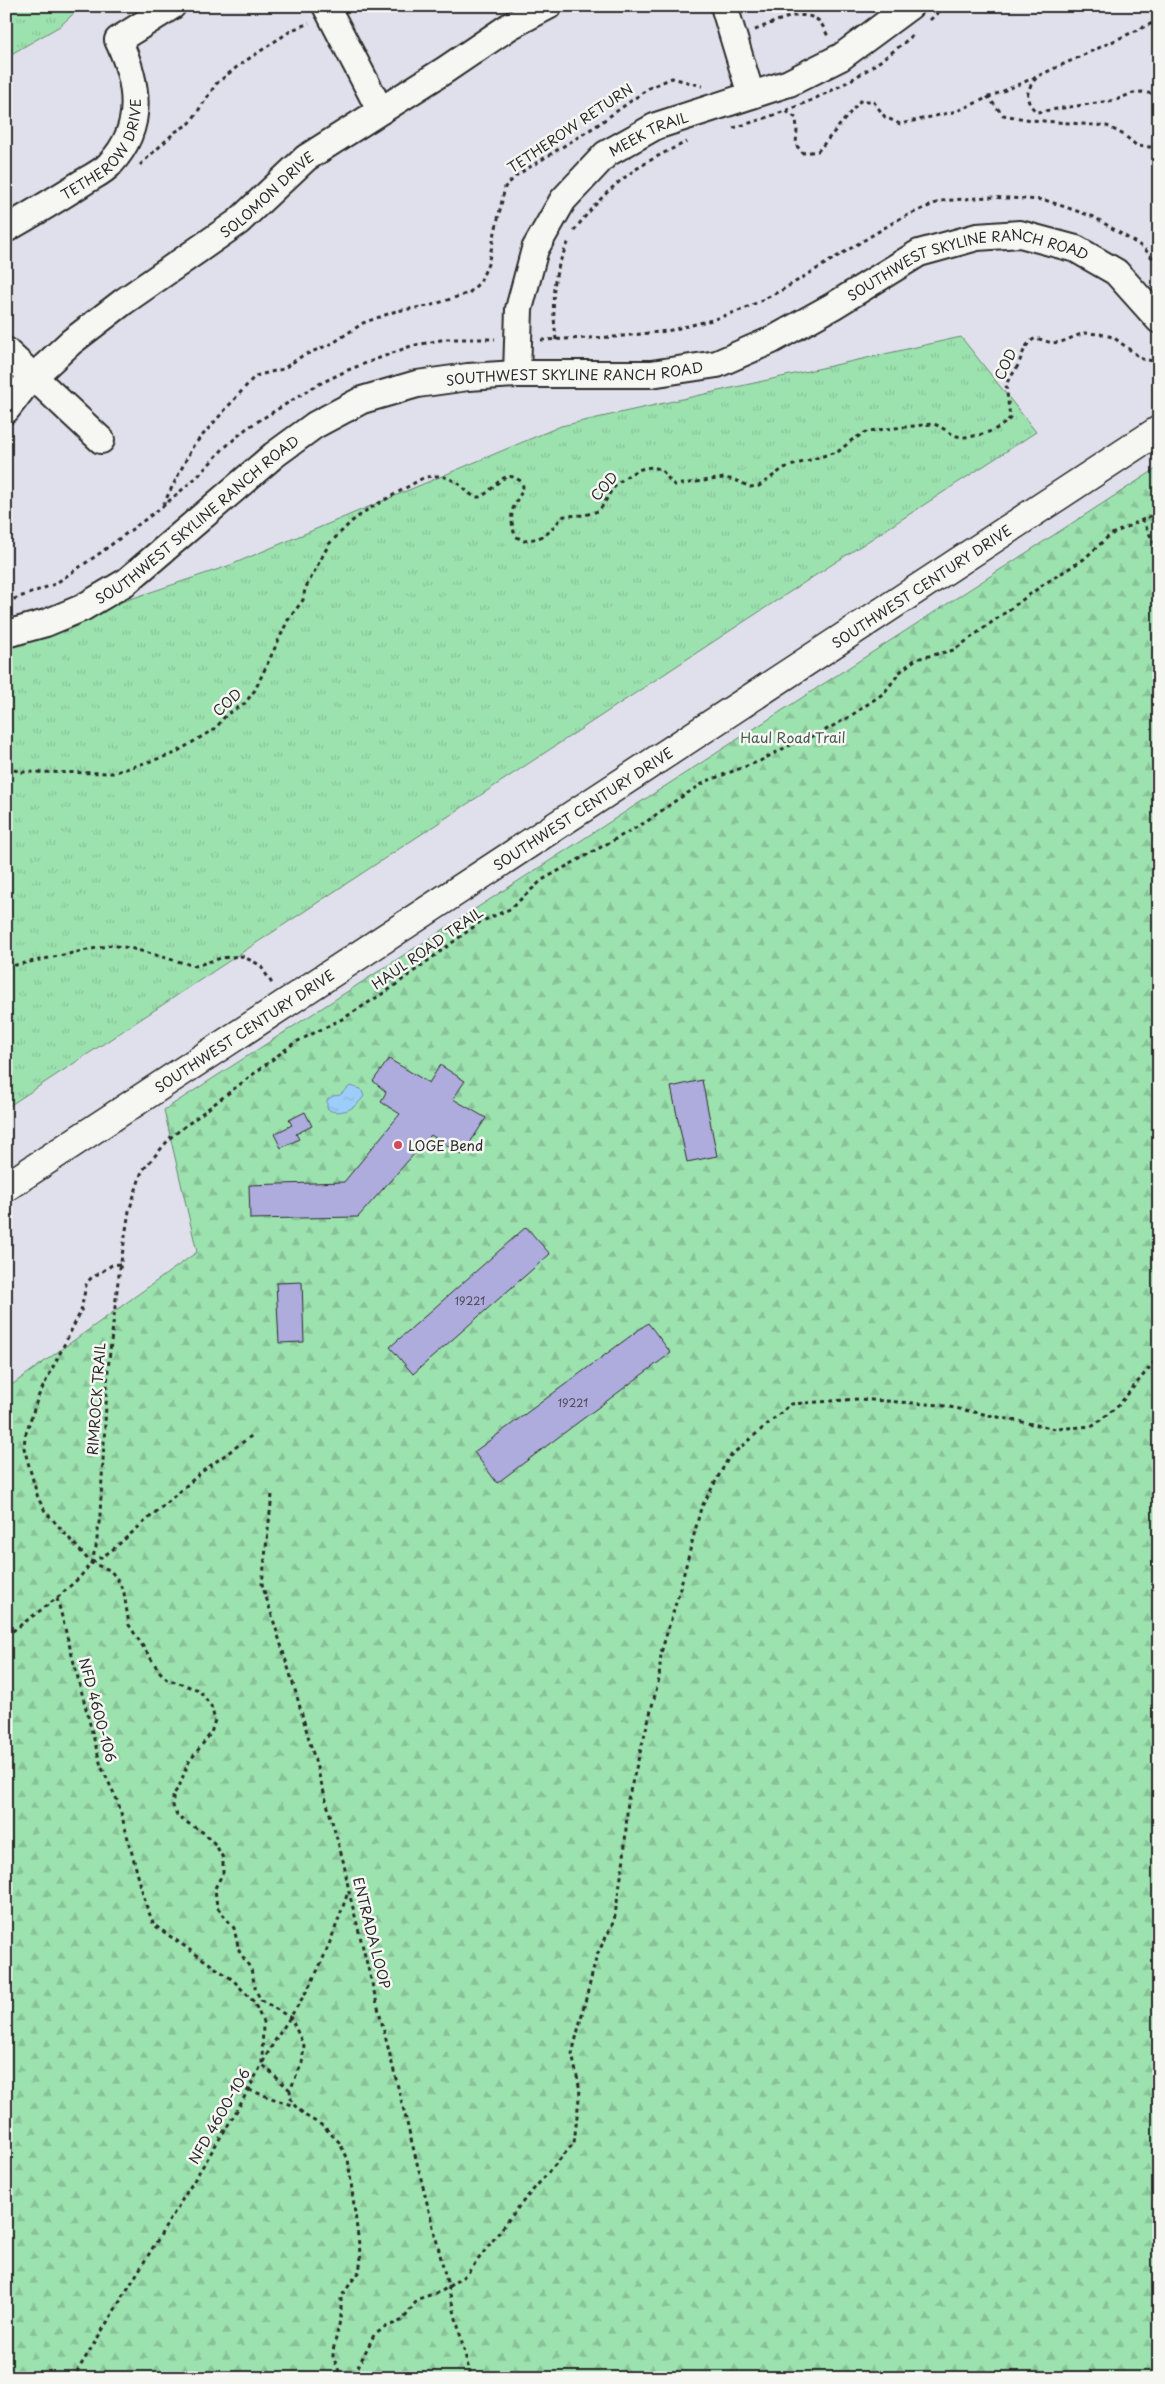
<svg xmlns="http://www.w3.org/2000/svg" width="1165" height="2384" font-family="'Playpen Sans',sans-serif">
<defs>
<pattern id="grass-tufts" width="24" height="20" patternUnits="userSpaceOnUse" patternTransform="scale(1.25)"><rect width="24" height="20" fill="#9ce2af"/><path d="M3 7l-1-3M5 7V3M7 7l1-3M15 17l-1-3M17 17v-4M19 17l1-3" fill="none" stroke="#87c297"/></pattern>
<pattern id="forest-firs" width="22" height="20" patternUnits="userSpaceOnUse" patternTransform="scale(1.25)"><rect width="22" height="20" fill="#9ce2af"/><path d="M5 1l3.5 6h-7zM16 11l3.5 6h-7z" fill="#87c297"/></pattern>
<pattern id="water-ripples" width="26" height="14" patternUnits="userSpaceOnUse" patternTransform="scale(1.25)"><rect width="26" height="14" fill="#9dcef9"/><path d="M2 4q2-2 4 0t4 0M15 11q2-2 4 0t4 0" fill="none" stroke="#87b1d6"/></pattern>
</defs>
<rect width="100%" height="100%" fill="#e0e0ec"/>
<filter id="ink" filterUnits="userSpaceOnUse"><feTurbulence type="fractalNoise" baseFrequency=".02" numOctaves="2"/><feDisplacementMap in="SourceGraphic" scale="10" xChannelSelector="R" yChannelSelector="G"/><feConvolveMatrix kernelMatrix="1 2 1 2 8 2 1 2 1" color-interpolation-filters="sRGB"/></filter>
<g filter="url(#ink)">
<path fill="url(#grass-tufts)" stroke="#64866d" d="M 6,6 L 82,6 L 60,26 L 6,57 Z
M 961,337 L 1036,432 L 722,636 L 6,1108 L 6,641 L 228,566 L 561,426 Z"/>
<path fill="url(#forest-firs)" stroke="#64866d" d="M 1159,467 L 1159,2378 L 6,2378 L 6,1389 L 197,1252 L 164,1110 Z"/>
<path fill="url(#water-ripples)" stroke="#6f8da7" d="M 350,1086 L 361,1089 L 364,1096 C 356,1108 344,1114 331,1111 L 327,1108 L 327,1100 L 333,1096 L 340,1095 Z"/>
<path fill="#adacdd" stroke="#2b2b2b" d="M 389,1059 L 429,1083 L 440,1065 L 465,1081 L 453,1099 L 486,1118 L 462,1155 L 431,1135 L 358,1217 L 250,1219 L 249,1185 L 344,1182 L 400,1114 L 381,1102 L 386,1092 L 373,1081 Z
M 702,1080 L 717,1156 L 687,1162 L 671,1087 Z
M 305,1112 L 312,1126 L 296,1134 L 299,1139 L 281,1148 L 274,1134 L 292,1125 L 289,1120 Z
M 526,1227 L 550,1254 L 413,1374 L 390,1347 Z
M 302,1282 L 304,1342 L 279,1343 L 276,1283 Z
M 648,1323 L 671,1353 L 497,1483 L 474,1452 Z"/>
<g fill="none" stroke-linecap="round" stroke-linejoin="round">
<g stroke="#2b2b2b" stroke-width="30">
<g id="minor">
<path d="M 326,6 L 380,110"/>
<path d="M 724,6 L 751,95"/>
<path id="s1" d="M 6,229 C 32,214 57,199 82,183 C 91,177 103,172 110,164 C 145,127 138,82 118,40 L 172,6"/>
<path d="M 6,351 L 101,440"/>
<path id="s2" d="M 517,374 L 519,309 L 535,249 L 563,200 L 606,154 L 656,126 L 789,83 L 841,57 L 910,6"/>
<path id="s3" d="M 6,410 L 26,384 L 71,342 L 123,302 L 238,222 L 306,158 L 445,70 L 510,26 L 548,6"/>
<path id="s4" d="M 6,634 L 46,623 L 82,608 L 126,582 L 274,455 L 315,425 L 362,400 L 417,384 L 468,377 L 517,374 L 651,374 L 717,364 L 772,340 L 833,306 L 919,253 L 977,237 L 1020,234 L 1076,249 L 1116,272 L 1159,320"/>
</g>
</g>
<g stroke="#2b2b2b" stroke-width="31">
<g id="major">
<path id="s5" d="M 6,1187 L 1159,430"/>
</g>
</g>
<path stroke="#2b2b2b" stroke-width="3" stroke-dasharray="4 4" stroke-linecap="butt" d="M 930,20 L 945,6
M 1159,20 L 1038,76 C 1027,88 1022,100 1037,112 L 1116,100 L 1133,93 L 1142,92 L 1159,95
M 755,30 C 773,23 801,7 819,21 C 823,25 826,33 829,38
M 987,96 L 1003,115 L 1031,120 L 1107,126 L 1124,135 L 1137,146 L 1150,147 L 1159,154
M 786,111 L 796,118 L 797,129 L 796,145 L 803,153 L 818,151 L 860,101 L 873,101 L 885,117 L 900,124 L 957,111 L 1038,76
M 733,128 C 803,108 860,82 914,34
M 140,165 L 175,132 L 190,123 L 216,84 L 238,66 L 292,30 L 309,23
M 574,231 C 606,187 637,164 687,142
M 541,340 L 614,337 L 667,331 L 712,320 L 744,309 L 782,290 L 899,219 L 941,201 L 988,197 L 1045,200 L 1094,217 L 1144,248 L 1159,266
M 556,340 C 552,297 550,279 570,239
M 163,505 L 193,446 L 255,376 L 283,369 L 302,356 L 333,343 L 363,323 L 396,311 L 429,306 L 469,293 L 480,282 L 488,264 L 505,187 L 517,175 L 596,126 L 649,88 L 672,78 L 702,86
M 1142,519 L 1156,547 L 1159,558
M 6,602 L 55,584 L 96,556 L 162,507 L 198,476 L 223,449 L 247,428 L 317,385 L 348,370 L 411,346 L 446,339 L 495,339
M 6,768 L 22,772 L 113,773 L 173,754 L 216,728 L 226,715 L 245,703 L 255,690 L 288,620 L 303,600 L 305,589 L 329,544 L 351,522 L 367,510 L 423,478 C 458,468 466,499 479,497 C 493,494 502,467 519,480 C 523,482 523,486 523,490 C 511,509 509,514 515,536 L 524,541 C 552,536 546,533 564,516 L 585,515 L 598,511 C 604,505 607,498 611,491 C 620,479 643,462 659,469 C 666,472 668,481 675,485 L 724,478 L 735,480 L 750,487 L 759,486 L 784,468 L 839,451 L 852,440 L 868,431 L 932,424 C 942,425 948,434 957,436 C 972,440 1001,430 1010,418 L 1006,384 C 1009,378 1014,373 1017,367 C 1023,356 1023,344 1036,338 L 1052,343 L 1061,342 L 1084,333 L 1100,334 L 1113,337 L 1142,359 L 1159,362
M 6,967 L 111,945 L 130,948 L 195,966 L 221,958 L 242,956 L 260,965 L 273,985
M 120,1264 L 112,1265 L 90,1279 L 86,1285 L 81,1311 L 38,1397 L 25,1436 L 24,1448 L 38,1498 L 45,1511 L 91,1563 L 110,1570 L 118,1580 L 124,1593 L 129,1625 L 159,1671 L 167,1679 L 199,1690 L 211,1706 L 215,1720 L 211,1733 L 188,1763 L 179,1787 L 173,1795 L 173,1806 L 178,1817 L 204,1833 L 216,1845 L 223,1858 L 223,1873 L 215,1888 L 217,1907 L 234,1928 L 239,1951 L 251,1969 L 256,1991 L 261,2000 L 291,2018 L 304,2046 L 302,2063 L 290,2090 L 291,2099 L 295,2106 L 306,2116 L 323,2126 L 339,2142 L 348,2159 L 361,2260 L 359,2271 L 341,2297 L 341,2316 L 333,2351 L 333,2357 L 342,2378
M 272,1495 L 262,1584 L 296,1693 L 344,1864 L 349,1892 L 471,2378
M 92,1563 L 111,1551 L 203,1471 L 254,1434
M 57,1598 L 101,1766 L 118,1802 L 146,1905 L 154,1925 L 233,1980 L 254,2002 L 263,2022 L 262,2064 L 239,2107 L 73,2378
M 6,1636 L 57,1598 L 80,1577 L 91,1563 L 96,1547 L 100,1515 L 108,1369 L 118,1281 L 129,1211 L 142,1171 L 171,1137 L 294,1043 L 344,1018 L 390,989 L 480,922 L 510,909 L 542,880 L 646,822 L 675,801 L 707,781 L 760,761 L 788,746 L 824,731 L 849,717 L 884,693 L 901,671 L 916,659 L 954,650 L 1044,584 L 1084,559 L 1110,535 L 1159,512
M 249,2090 L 294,2106
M 290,2090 L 262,2064 C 276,2036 295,2012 310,1985 C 326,1956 337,1924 348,1892
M 346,2378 L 358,2367 L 374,2335 L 386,2327 L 403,2320 L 418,2299 L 442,2291 L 467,2274 L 520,2205 L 574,2143 L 580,2090 L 572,2054 L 597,1955 L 614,1921 L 624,1858 L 628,1799 L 659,1679 L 661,1653 L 678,1596 L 701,1508 L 729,1457 L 791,1404 L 858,1399 L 940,1405 L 1056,1429 L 1093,1426 L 1118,1406 L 1159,1356"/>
<use href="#minor" stroke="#f6f6f2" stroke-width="26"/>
<use href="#major" stroke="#f6f6f2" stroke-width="28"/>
</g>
</g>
<circle fill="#d1495b" stroke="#f6f6f2" stroke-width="2" cx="398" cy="1145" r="5"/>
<g text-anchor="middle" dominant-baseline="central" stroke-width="5" stroke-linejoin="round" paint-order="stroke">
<g font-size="11" fill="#4c4b58">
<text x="470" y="1300">19221</text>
<text x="573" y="1402">19221</text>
</g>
<g font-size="14" fill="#2b2b2b" stroke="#f6f6f2">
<text transform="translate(570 128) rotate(-34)">TETHEROW RETURN</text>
<text stroke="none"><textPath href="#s2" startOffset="294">MEEK TRAIL</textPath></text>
<text stroke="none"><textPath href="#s1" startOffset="130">TETHEROW DRIVE</textPath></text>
<text stroke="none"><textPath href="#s3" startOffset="340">SOLOMON DRIVE</textPath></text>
<text stroke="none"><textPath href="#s4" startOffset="1066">SOUTHWEST SKYLINE RANCH ROAD</textPath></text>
<text transform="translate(1005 364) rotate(-66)">COD</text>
<text stroke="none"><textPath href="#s4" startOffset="646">SOUTHWEST SKYLINE RANCH ROAD</textPath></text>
<text transform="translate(604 486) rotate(-50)">COD</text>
<text stroke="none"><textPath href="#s4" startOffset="226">SOUTHWEST SKYLINE RANCH ROAD</textPath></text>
<text stroke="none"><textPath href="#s5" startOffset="1095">SOUTHWEST CENTURY DRIVE</textPath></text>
<text transform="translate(227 702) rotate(-43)">COD</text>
<text stroke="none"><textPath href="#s5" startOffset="690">SOUTHWEST CENTURY DRIVE</textPath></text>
<text transform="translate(427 948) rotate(-35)">HAUL ROAD TRAIL</text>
<text stroke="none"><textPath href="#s5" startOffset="285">SOUTHWEST CENTURY DRIVE</textPath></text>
<text transform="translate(96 1399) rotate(-86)">RIMROCK TRAIL</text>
<text transform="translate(98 1710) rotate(75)">NFD 4600-106</text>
<text transform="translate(372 1933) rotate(76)">ENTRADA LOOP</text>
<text transform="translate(219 2116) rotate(-60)">NFD 4600-106</text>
</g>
<g font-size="14" fill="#47594c" stroke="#f6f6f2">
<text x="793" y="737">Haul Road Trail</text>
</g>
<g font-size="14" fill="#2b2b2b" stroke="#f6f6f2" text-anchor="start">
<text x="408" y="1145">LOGE Bend</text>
</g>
</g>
<rect width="1165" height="2384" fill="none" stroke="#f6f6f2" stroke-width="25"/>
<rect x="12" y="12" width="1140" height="2359" fill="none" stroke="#2b2b2b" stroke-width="2" filter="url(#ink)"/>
</svg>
